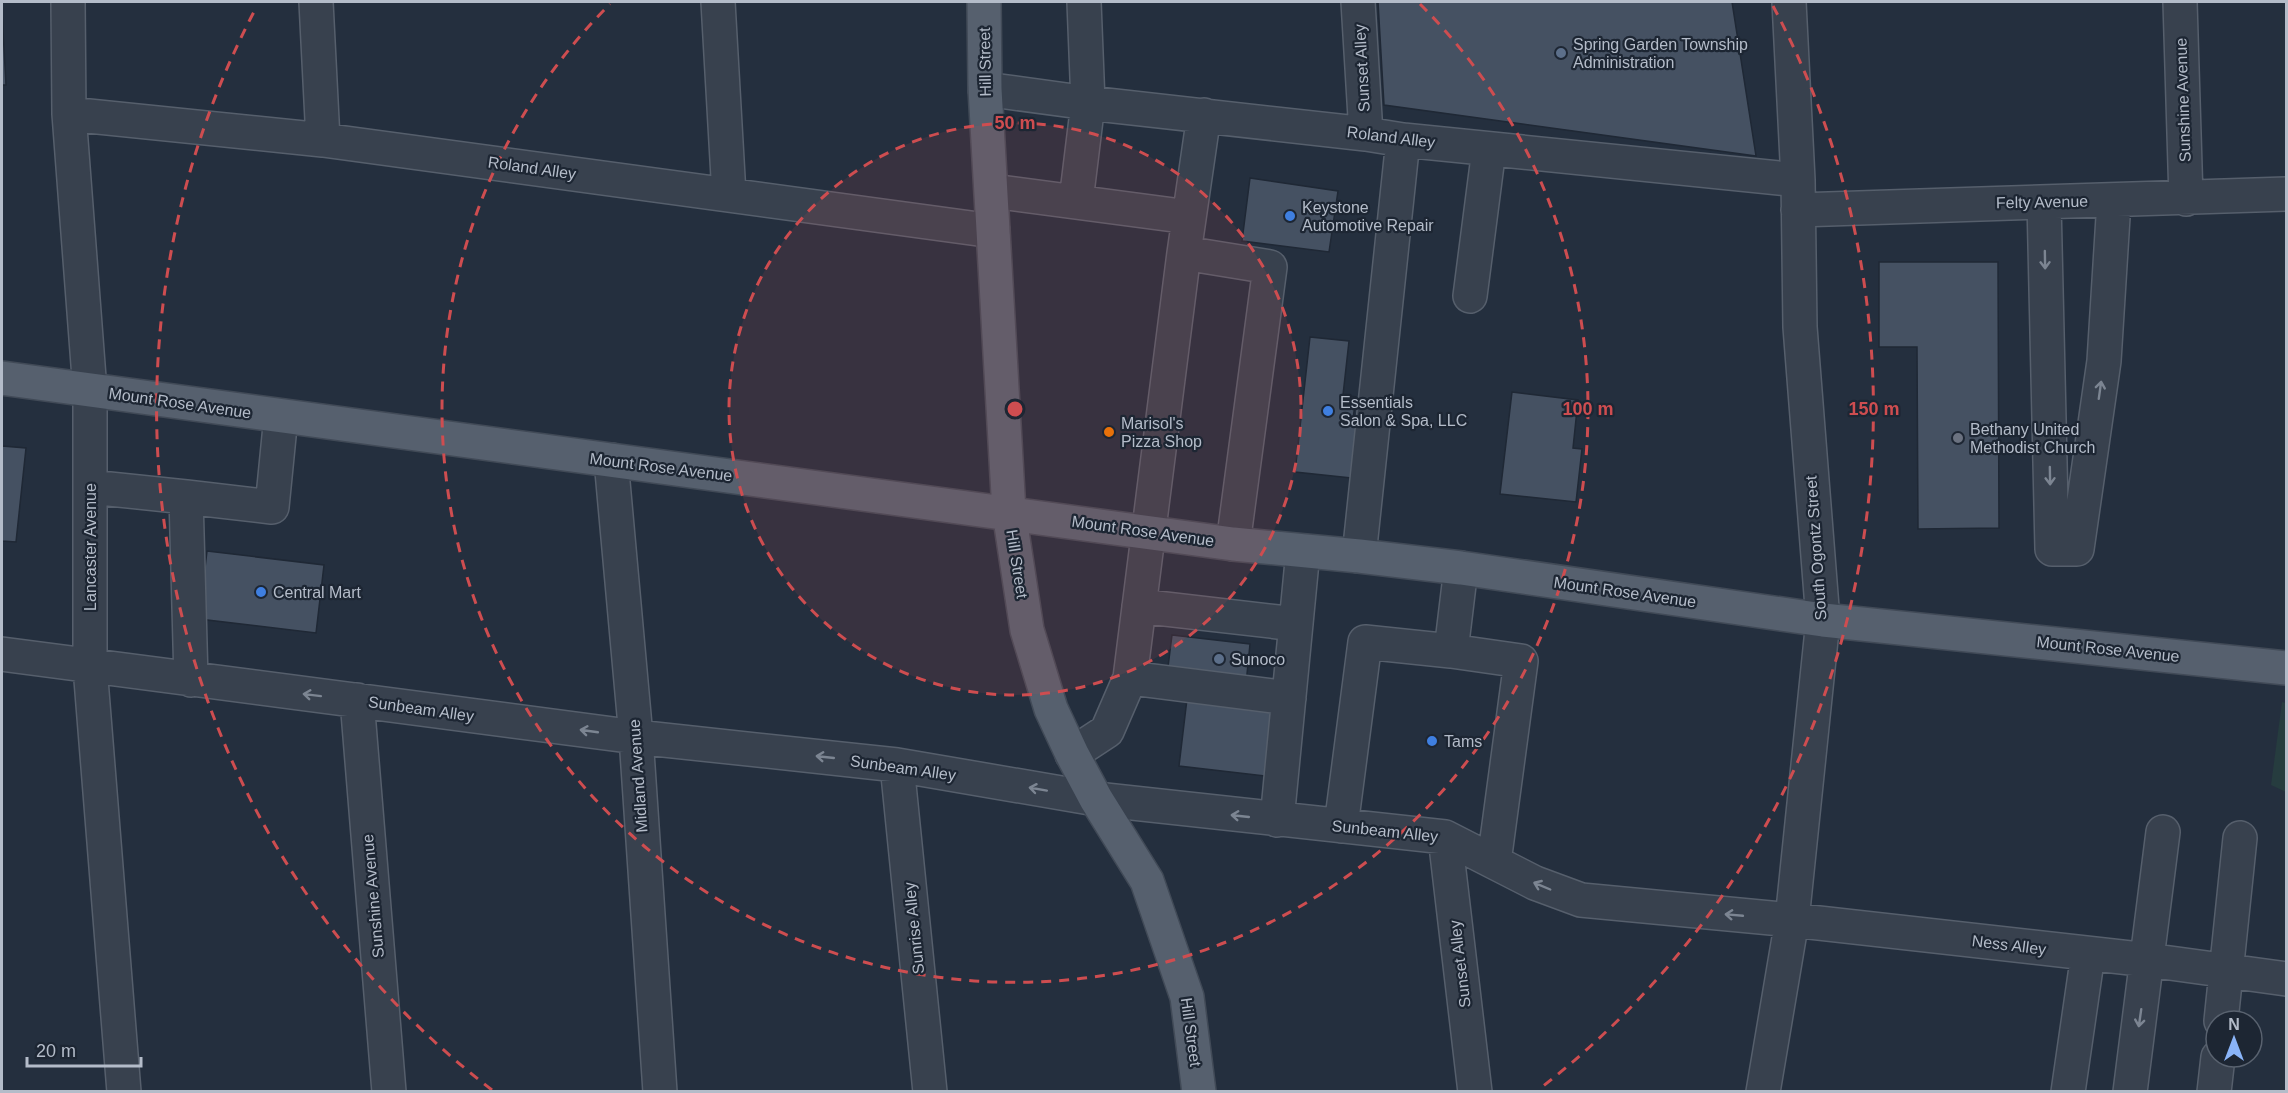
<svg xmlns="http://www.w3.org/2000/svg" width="2288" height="1093" font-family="Helvetica,sans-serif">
<rect width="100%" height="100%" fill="#242f3e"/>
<path fill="#263c3f" d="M 2282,702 L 2286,703 L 2286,792 L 2271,785 Z"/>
<path fill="#455162" stroke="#1f2835" stroke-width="1.5" d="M 1378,2 L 1732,2 L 1756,156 L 1384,105 Z
M 2,12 L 6,85 L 2,85 Z
M 1250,178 L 1338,191 L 1329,252 L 1242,241 Z
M 1879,262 L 1998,262 L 1999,528 L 1918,529 L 1917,347 L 1879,347 Z
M 1310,337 L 1349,341 L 1343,395 L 1356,397 L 1352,426 L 1367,427 L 1361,479 L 1295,472 Z
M 1512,392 L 1578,400 L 1573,448 L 1582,449 L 1576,502 L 1500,494 Z
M 2,446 L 26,448 L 16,542 L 2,541 Z
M 207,551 L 324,565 L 316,633 L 199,619 Z
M 1172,635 L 1250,644 L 1246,684 L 1167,675 Z
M 1187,699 L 1273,709 L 1265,776 L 1179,766 Z"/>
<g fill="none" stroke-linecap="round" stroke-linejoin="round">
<g stroke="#565f6c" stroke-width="36">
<path id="minor" d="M 68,2 L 69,114 L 90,391 L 90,667 L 124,1092
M 316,2 L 323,140
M 718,2 L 729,195
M 1358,2 L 1366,134
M 2180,2 L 2186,199
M 985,89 L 1088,103 L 1366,134 L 1403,140 L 1798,180
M 69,114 L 323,140 L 993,231
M 1204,115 L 1184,253 L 1270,267 L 1233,544
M 992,191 L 1189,217
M 1076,201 L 1088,103 L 1084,2
M 2044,202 L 2052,549 L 2077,549 L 2104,361 L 2114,201
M 1798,210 L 2286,194
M 1470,296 L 1489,149
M 611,460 L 636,737 L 660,1092
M 90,487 L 186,497
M 1359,556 L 1403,140
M 1139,606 L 1296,624
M 1451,651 L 1521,661 L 1494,862
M 2,654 L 636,737 L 897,765 L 1096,799 L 1445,837 L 1535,883 L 1581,900 L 1792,920 L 2148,960 L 2286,979
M 1130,678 L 1289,698
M 191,680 L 186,497 L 272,507 L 281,416
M 357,700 L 389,1092
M 1072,754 L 1107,731 L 1130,678 L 1184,253
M 897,765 L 930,1092
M 1277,820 L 1303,551
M 1341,826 L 1365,642 L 1451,651 L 1461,568
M 1445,837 L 1475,1092
M 2221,1021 L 2240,838
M 1763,1092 L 1792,920 L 1823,620 L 1800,327 L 1798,180 L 1789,2
M 2068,1092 L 2088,954
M 2130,1092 L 2163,832
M 2214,1092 L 2218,1057"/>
</g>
<g stroke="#414a57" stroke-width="36">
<path id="major" d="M 984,2 L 985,89 L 1009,512 L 1027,630 L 1051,709 L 1072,754 L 1096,799 L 1147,881 L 1187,997 L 1199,1092
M 2,378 L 1233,544 L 1359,556 L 1461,568 L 1823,620 L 2286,668"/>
</g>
<use href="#minor" stroke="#38414e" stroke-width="33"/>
<use href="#major" stroke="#56606e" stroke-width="33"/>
</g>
<defs><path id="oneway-shaft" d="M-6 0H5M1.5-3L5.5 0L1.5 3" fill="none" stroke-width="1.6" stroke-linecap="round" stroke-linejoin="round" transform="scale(1.5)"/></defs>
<g stroke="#7c8592">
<use href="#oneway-shaft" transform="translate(2045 260) rotate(89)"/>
<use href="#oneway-shaft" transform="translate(2100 390) rotate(-82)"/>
<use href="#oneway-shaft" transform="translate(2050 476) rotate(89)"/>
<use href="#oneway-shaft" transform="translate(312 695) rotate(-173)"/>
<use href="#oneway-shaft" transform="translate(589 731) rotate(-172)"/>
<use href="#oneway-shaft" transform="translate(825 757) rotate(-174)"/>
<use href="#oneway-shaft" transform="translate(1038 789) rotate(-170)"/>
<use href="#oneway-shaft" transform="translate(1240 816) rotate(-174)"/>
<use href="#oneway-shaft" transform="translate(1542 886) rotate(-157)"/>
<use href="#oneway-shaft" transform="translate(1734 915) rotate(-175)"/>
<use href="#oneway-shaft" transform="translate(2140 1018) rotate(98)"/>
</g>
<circle cx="1015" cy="409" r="286" fill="#ce4d50" fill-opacity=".12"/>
<g fill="none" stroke="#ce4d50" stroke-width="3" stroke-dasharray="10 8">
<circle cx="1015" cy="409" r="286"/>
<path d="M1420 4A573 573 0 1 1 610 4"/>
<path d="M492 1090A859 859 0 0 1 257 6M1773 6A859 859 0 0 1 1538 1090"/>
</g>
<g fill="#5c6f8a" stroke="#1d2633" stroke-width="2">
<circle cx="1561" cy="53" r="6"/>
<circle cx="1219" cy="659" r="6"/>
</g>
<g fill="#3f7fe0" stroke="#1d2633" stroke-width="2">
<circle cx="1290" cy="216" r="6"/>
<circle cx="1328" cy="411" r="6"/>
<circle cx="261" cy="592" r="6"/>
<circle cx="1432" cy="741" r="6"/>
</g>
<circle fill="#e8710a" stroke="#1d2633" stroke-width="2" cx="1109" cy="432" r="6"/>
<circle fill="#6b7280" stroke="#1d2633" stroke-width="2" cx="1958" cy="438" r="6"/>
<g text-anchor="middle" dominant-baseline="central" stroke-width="4.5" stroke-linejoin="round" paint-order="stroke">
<g font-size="16" fill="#b4bcc9" stroke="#1d2633" text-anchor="start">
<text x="1573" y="44">Spring Garden Township<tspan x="1573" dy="18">Administration</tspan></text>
<text x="1302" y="207">Keystone<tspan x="1302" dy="18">Automotive Repair</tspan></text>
<text x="1340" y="402">Essentials<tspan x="1340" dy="18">Salon &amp; Spa, LLC</tspan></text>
<text x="1121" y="423">Marisol's<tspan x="1121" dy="18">Pizza Shop</tspan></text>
<text x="1970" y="429">Bethany United<tspan x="1970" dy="18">Methodist Church</tspan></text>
<text x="273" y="592">Central Mart</text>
<text x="1231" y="659">Sunoco</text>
<text x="1444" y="741">Tams</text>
</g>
<g font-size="16" fill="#b4bcc9" stroke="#1d2633">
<text transform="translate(985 62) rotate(-91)">Hill Street</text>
<text transform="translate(1362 68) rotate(-93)">Sunset Alley</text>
<text transform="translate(2183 100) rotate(-92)">Sunshine Avenue</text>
<text transform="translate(1391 137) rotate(7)">Roland Alley</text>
<text transform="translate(532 168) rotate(8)">Roland Alley</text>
<text transform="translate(2042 202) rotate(-1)">Felty Avenue</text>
<text transform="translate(180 403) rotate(8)">Mount Rose Avenue</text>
<text transform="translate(661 467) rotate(7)">Mount Rose Avenue</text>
<text transform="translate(1143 531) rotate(8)">Mount Rose Avenue</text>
<text transform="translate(90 547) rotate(-90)">Lancaster Avenue</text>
<text transform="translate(1816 548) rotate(-94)">South Ogontz Street</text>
<text transform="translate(1017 564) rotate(81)">Hill Street</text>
<text transform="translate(1625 592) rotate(8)">Mount Rose Avenue</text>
<text transform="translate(2108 649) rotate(6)">Mount Rose Avenue</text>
<text transform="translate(421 709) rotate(8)">Sunbeam Alley</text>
<text transform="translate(903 768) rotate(8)">Sunbeam Alley</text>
<text transform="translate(638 776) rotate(-94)">Midland Avenue</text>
<text transform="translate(1385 831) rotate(6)">Sunbeam Alley</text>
<text transform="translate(373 896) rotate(-95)">Sunshine Avenue</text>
<text transform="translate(914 928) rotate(-96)">Sunrise Alley</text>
<text transform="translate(2009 945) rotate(7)">Ness Alley</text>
<text transform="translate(1460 964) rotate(-97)">Sunset Alley</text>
<text transform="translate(1191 1032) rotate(82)">Hill Street</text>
</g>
</g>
<circle cx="1015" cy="409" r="9" fill="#ce4d50" stroke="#1d2633" stroke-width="3"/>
<g font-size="18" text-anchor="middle" font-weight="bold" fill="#ce4d50" stroke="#1d2633" stroke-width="4.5" stroke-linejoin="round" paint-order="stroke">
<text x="1015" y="129">50 m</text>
<text x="1588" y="415">100 m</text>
<text x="1874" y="415">150 m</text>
</g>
<rect width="2288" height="1093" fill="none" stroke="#b4bcc9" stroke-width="6"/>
<g transform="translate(2234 1039)"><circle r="28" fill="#1d2633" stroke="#59626f" stroke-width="1.5"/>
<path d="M0-4.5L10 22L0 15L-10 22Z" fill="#8ab4f8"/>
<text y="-9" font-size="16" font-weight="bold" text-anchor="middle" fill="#b4bcc9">N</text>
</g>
<path d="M27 1057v9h114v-9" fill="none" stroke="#b4bcc9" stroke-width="3"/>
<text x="36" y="1057" font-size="18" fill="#b4bcc9" stroke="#1d2633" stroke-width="4.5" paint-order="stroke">20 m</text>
</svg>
